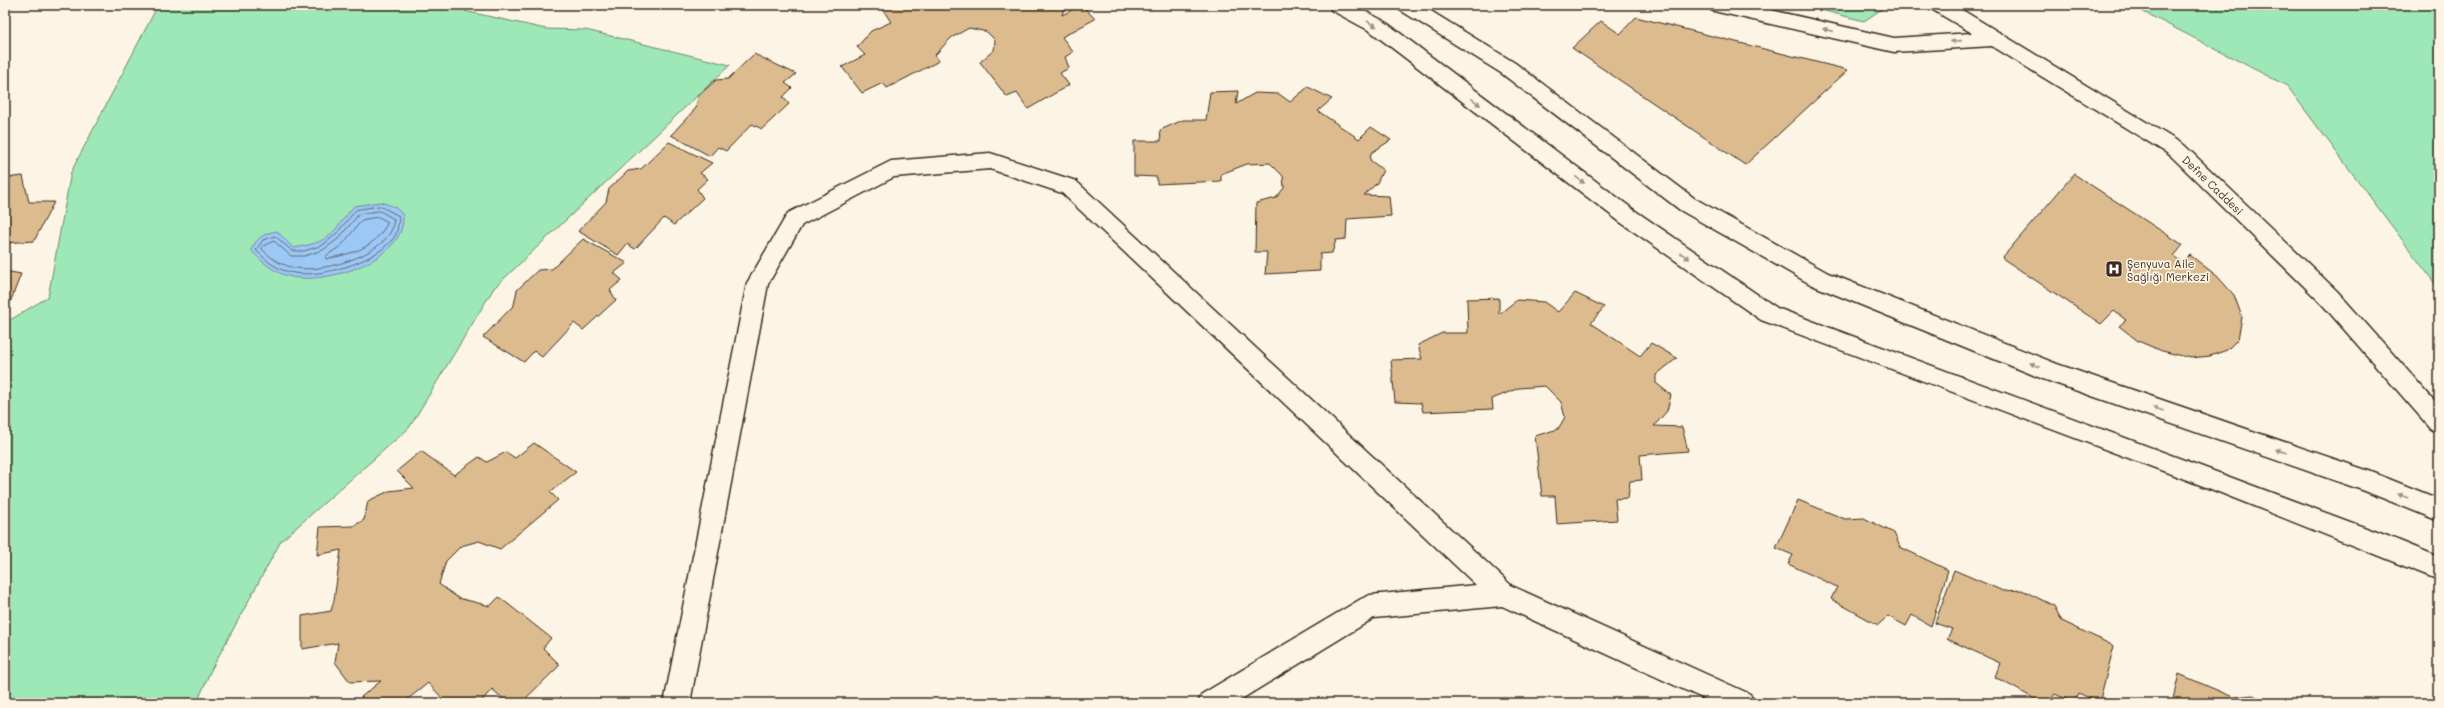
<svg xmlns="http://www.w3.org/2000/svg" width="2444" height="708" font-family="Mali,sans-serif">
<rect width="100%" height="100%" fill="#fcf5e5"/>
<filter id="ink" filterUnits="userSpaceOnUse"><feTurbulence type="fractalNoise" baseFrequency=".025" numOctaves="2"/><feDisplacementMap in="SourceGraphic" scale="8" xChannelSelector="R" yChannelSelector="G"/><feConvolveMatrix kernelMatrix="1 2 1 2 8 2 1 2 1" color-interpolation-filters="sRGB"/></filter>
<g filter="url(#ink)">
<path fill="#9ee7b6" stroke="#6c886a" d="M 158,5 L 476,5 L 465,11 L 546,29 L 586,30 L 730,65 L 494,288 L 409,428 L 281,541 L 210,672 L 197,703 L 5,703 L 5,323 L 48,297 L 71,172 Z
M 1801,5 L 1883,5 L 1885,7 L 1864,21 Z
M 2130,5 L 2439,5 L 2439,289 L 2287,86 Z"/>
<path fill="#9cc8f6" stroke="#7589a0" d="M 381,202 L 395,207 L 403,215 C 406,258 335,281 300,278 C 280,277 263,264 251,250 C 257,238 264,233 277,231 L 293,248 C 332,242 331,234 354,206 Z"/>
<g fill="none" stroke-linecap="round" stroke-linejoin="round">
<path stroke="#626974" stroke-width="1" d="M 380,206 L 399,216 C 398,226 398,234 391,241 C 373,262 321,278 294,273 C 279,271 266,261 256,250 L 263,240 L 275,236 L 292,251 L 304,251 L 323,245 L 336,234 L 356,210 Z
M 380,211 L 394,219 C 393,223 393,228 391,231 C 379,256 322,273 296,268 C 283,266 271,259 262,249 L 263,246 L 274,241 L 291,256 L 304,256 L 323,250 L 338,239 L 359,214 Z
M 379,217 L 388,222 C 374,249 354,253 326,259 L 326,256 L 342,245 L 362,220 Z"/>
</g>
<path fill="#dcbc8f" stroke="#3b2a1e" d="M 880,5 L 1065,5 L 1062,15 L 1082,5 L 1095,19 L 1062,37 L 1073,52 L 1065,57 L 1069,68 L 1060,73 L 1069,85 L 1028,109 L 1017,93 L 1007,97 L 980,62 L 994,50 L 995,40 L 987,32 L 969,28 L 951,38 L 935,55 L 939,61 L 887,88 L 883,83 L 862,93 L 842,67 L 865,55 L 857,47 L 871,31 L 891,22 Z
M 1636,17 L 1848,70 L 1745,165 L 1572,48 L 1601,21 L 1620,34 Z
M 754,54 L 796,74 L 785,83 L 792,88 L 783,97 L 789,104 L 762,129 L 752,124 L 726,151 L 718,147 L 710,156 L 671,135 L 696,108 L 698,96 L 716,80 L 728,79 Z
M 1308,87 L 1332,99 L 1318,111 L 1359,139 L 1371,127 L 1391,140 L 1371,153 L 1370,160 L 1383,170 L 1377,183 L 1364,195 L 1389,196 L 1391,216 L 1347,219 L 1346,239 L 1336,240 L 1332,253 L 1320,254 L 1320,271 L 1265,274 L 1267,252 L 1255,252 L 1256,203 L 1276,198 L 1284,188 L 1283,176 L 1270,163 L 1247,164 L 1221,174 L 1221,181 L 1157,184 L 1157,177 L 1134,176 L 1134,141 L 1161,141 L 1160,130 L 1183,120 L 1206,120 L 1210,92 L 1238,91 L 1236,104 L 1255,93 L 1279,94 L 1290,102 Z
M 669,142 L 712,163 L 700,173 L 708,179 L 697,189 L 703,198 L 674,225 L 664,218 L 635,249 L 627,244 L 618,255 L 578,231 L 606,202 L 609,189 L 628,171 L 641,169 Z
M 2074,174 L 2183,245 L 2174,256 L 2182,263 L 2190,255 L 2217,276 L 2234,295 L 2242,317 L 2238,339 L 2227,350 L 2210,356 L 2191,358 L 2162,351 L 2138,341 L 2119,326 L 2126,320 L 2114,311 L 2101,324 L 2002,258 Z
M 23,176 L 29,202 L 54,202 L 34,241 L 5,243 L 5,178 Z
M 583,239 L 627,263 L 614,273 L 622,280 L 610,290 L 616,300 L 583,330 L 574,323 L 542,357 L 534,351 L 524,362 L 483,337 L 514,305 L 517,290 L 538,270 L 552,269 Z
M 5,271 L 21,274 L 6,313 L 5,313 Z
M 1575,293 L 1604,307 L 1591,323 L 1640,356 L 1651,343 L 1677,358 L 1656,375 L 1656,383 L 1671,395 L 1667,411 L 1654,426 L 1682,427 L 1688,451 L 1640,455 L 1642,480 L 1630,481 L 1628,498 L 1615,499 L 1617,520 L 1557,524 L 1555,496 L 1542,496 L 1535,436 L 1558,429 L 1565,417 L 1561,402 L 1545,386 L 1519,388 L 1492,399 L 1493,409 L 1423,412 L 1421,403 L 1395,402 L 1391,360 L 1422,359 L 1418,345 L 1442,333 L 1468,333 L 1467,299 L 1499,298 L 1499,314 L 1517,300 L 1544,302 L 1558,312 Z
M 534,443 L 576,472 L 550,492 L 558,500 L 500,549 L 479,541 L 461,546 L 446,561 L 439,584 L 458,598 L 490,606 L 499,597 L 551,638 L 543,648 L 560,665 L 521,703 L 508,703 L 492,689 L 480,703 L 446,702 L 428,683 L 403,703 L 367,703 L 361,697 L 381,681 L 350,682 L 335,662 L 338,643 L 302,649 L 302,616 L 331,611 L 334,600 L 341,550 L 317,555 L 320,527 L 353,526 L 364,520 L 368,501 L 389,491 L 414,488 L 397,471 L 421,451 L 454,475 L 479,457 L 487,462 L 506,452 L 515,458 Z
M 1798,500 L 1845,519 L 1864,518 L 1894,533 L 1900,547 L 1948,570 L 1931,626 L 1912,615 L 1906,626 L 1888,616 L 1878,625 L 1831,599 L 1837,587 L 1788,564 L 1793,555 L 1776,548 Z
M 1954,570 L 2003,591 L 2022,590 L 2054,606 L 2062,621 L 2114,646 L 2099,703 L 2079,693 L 2074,703 L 2055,694 L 2047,703 L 2042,703 L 1995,677 L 2000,663 L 1947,639 L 1952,629 L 1935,623 Z
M 2179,674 L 2233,697 L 2253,695 L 2269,703 L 2172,703 Z"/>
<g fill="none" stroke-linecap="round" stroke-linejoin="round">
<g stroke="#3b2a1e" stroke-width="3">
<path id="minor" d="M 1329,5 L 1353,5 L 1384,21 L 1634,210 L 1777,308 L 2385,535 L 2439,557 L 2439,580 L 2211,489 L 1761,320 L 1620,222 L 1370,31 L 1331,10 Z
M 1398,5 L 1421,5 L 1515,63 L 1694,198 L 1828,273 L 2057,364 L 2369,471 L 2439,499 L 2439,521 L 2365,491 L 2043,379 L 1812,285 L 1680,210 L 1501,73 L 1400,10 Z
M 1709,5 L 1748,5 L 1894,38 L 1972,33 L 1933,10 L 1931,5 L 1954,5 L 2184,145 L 2337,291 L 2439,406 L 2439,432 L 2431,429 L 2321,303 L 2170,155 L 1992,46 L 1894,52 L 1718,12 L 1711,10 Z
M 990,153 L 1076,181 L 1512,586 L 1750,694 L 1754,703 L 1713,703 L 1502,606 L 1374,618 L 1235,703 L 1198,703 L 1202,694 L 1361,599 L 1370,595 L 1476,585 L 1062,193 L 990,169 L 894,177 L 802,225 L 768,284 L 690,703 L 664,703 L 747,283 L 788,213 L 891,161 Z"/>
</g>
<use href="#minor" fill="#fcf5e5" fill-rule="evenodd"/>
</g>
<defs><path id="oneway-solid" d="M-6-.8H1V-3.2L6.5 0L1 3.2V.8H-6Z"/></defs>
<g fill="#9c9082">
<use href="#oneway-solid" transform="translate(1372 24) rotate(30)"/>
<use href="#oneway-solid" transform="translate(1828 30) rotate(-167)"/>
<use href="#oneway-solid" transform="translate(1956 41) rotate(176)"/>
<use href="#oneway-solid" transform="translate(1476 102) rotate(37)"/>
<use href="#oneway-solid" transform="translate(1580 180) rotate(37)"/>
<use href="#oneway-solid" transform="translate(1685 256) rotate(35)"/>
<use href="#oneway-solid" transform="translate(2035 365) rotate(-158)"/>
<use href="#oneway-solid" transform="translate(2158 409) rotate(-161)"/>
<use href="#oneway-solid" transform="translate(2281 451) rotate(-161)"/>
<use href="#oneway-solid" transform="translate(2403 496) rotate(-158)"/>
</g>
</g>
<defs>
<g id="hospital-square" transform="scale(0.9)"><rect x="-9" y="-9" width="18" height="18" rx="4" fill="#3b2a1e" stroke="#fcf5e5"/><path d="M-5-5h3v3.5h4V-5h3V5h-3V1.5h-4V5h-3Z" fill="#fff"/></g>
</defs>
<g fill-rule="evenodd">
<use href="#hospital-square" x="2114" y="269"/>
</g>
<g text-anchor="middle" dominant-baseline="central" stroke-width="3.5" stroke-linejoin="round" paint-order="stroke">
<g font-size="11" fill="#3b2a1e" stroke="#fcf5e5">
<text transform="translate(2213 185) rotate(44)">Defne Caddesi</text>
</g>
<g font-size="11" fill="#3b2a1e" stroke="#fcf5e5" text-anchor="start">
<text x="2127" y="263">Şenyuva Aile<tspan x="2127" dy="13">Sağlığı Merkezi</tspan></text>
</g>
</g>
<rect width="2444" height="708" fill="none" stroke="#fcf5e5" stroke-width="20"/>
<rect x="10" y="10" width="2424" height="688" fill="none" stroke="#3b2a1e" stroke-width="1.5" filter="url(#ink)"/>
</svg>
